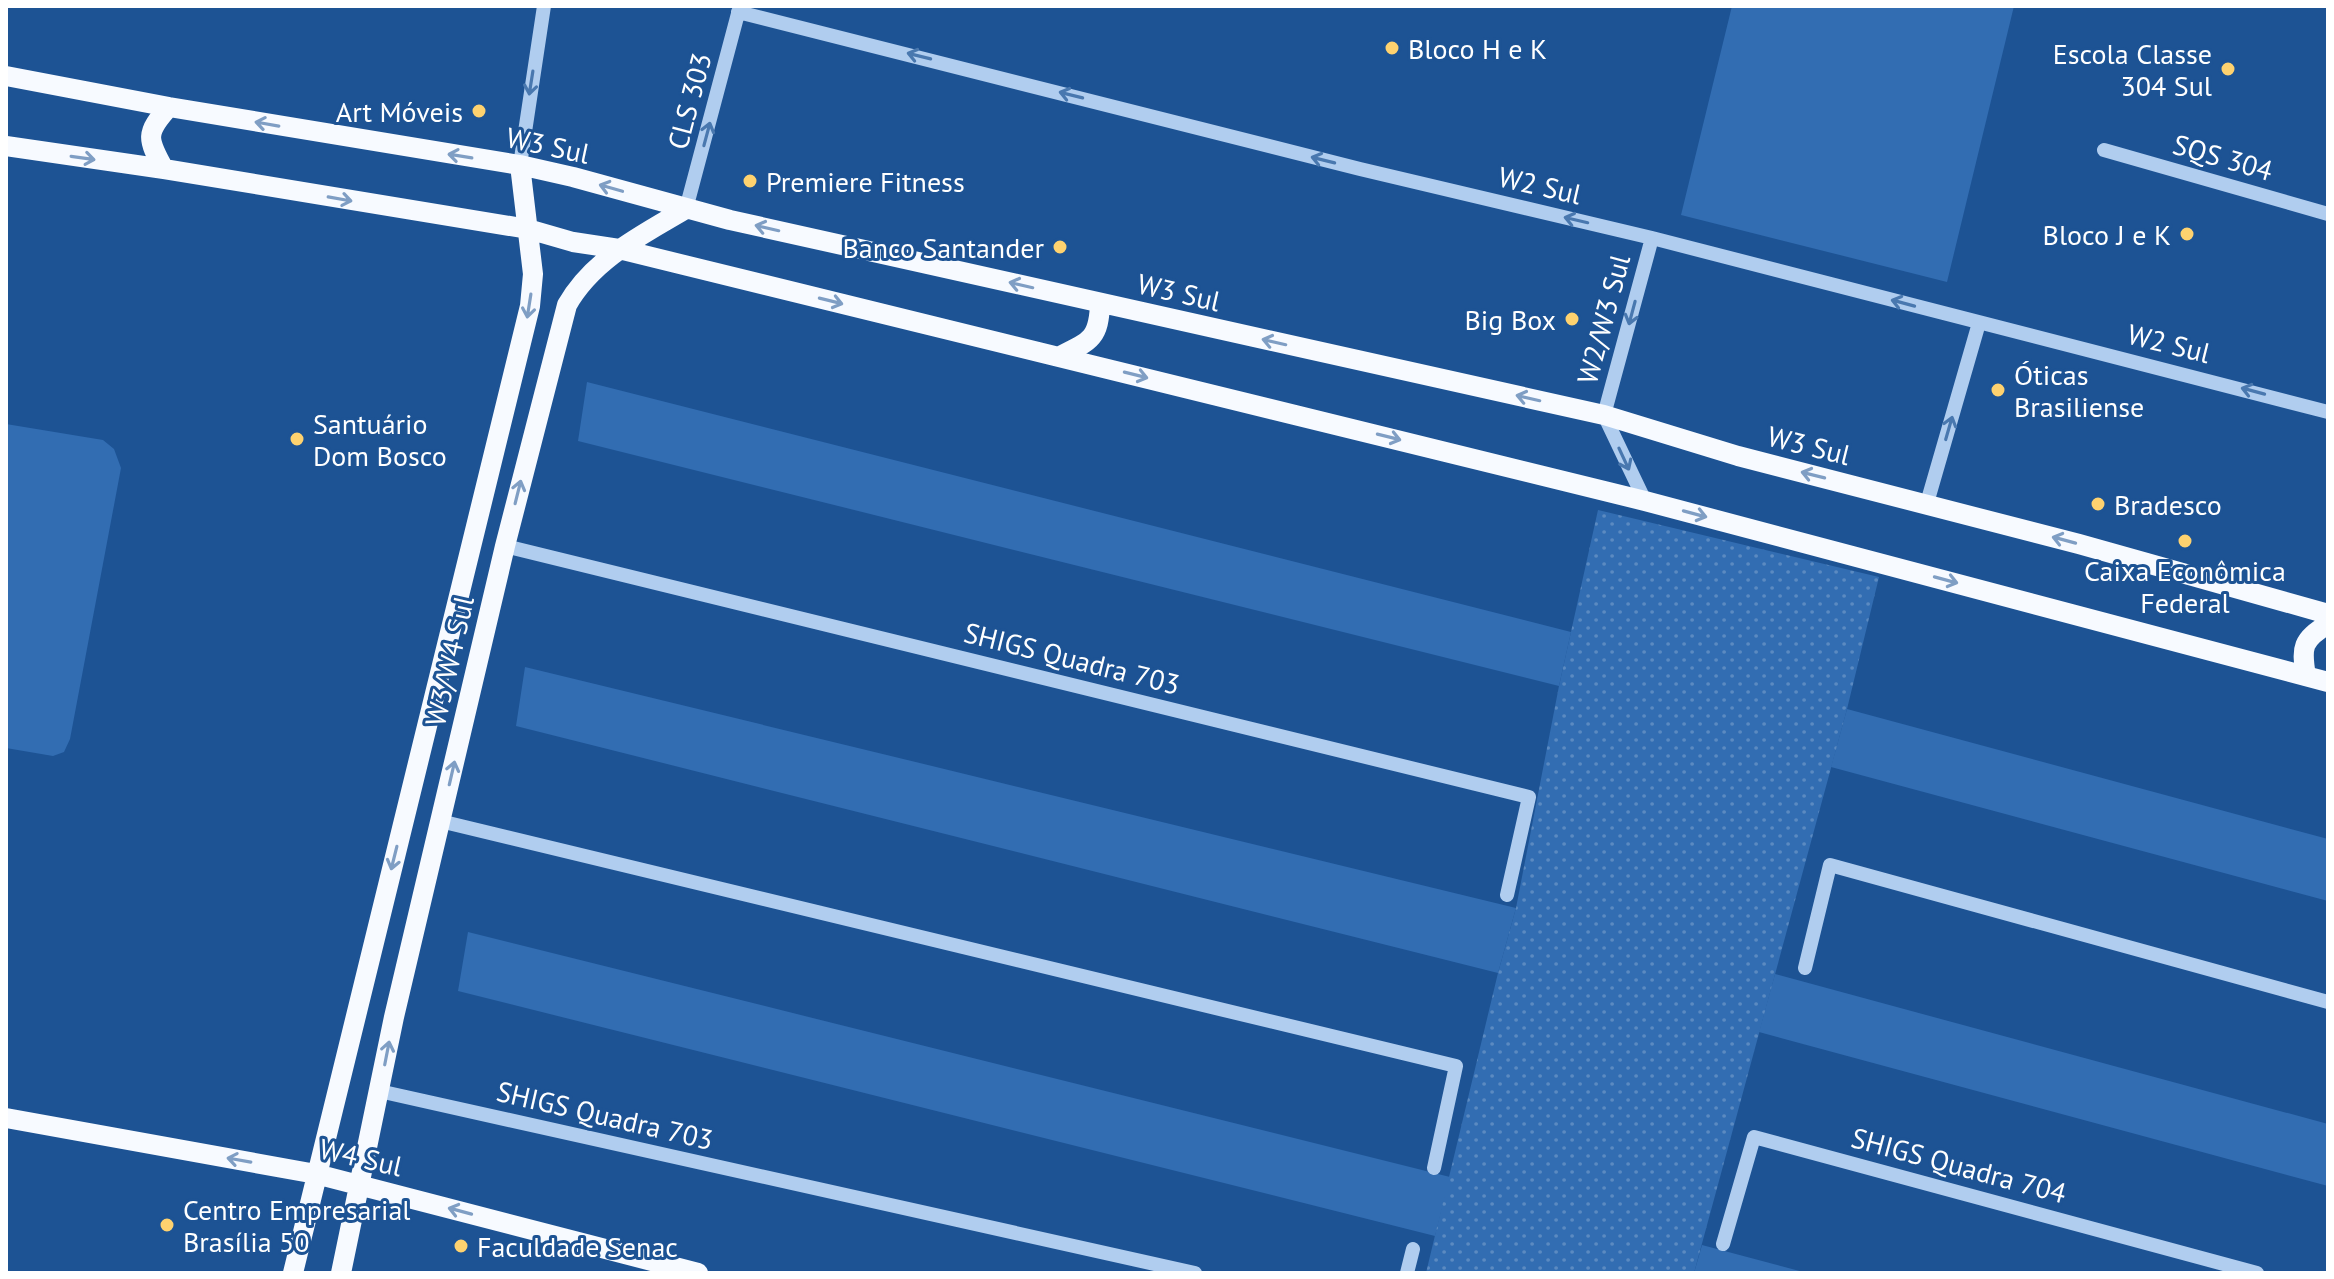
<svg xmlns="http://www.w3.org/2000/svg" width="2334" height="1279" font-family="'PT Sans',sans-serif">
<defs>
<pattern id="park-dots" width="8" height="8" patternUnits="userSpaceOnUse" patternTransform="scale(2)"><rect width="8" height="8" fill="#326db2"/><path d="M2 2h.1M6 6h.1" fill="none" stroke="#5b8ac1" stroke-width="1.8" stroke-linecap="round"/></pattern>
</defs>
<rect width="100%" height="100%" fill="#1d5394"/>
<path fill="#326db2" d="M 1732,6 L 2014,6 L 1947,282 L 1681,215 Z
M 587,382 L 1571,632 L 1559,686 L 578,441 Z
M 6,424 L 103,440 L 114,449 L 121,468 L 70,739 L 64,752 L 53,756 L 6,748 Z
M 525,667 L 1516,908 L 1498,973 L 516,726 Z
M 1847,709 L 2328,839 L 2328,901 L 1831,767 Z
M 468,932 L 1450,1177 L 1435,1236 L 458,991 Z
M 1775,974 L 2328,1124 L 2328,1186 L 1759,1032 Z
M 1702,1245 L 1807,1273 L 1694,1273 Z"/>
<path fill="url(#park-dots)" d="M 1598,510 L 1879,577 L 1847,709 L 1694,1273 L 1426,1273 L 1498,973 L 1516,908 L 1559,686 Z"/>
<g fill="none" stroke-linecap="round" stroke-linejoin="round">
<path stroke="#b0cdef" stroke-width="14" d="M 738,12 L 1360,169 L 1652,238 L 2328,412
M 2104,150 L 2328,214
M 520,165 L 544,6
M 686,209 L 740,6
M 1645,501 L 1604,415 L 1652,238
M 1927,503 L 1979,323
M 505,546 L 1529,797 L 1507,895
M 440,821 L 1456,1066 L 1434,1168
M 1805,968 L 1830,865 L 2328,1002
M 379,1091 L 1195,1273
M 1723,1244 L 1754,1137 L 2257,1273
M 1407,1273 L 1413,1249"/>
<path stroke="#f7faff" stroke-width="20" d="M 6,76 L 169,107 L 520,165 L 573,177 L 730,220 L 1604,415 L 1738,456 L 2079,544 L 2328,614
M 6,146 L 164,169 L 528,229 L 573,242 L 619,249 L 1645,501 L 2328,682
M 164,169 C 147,139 145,133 169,107
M 1060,356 C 1091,341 1099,338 1100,303
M 2306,676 C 2301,647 2302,640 2328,624
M 6,1118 L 316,1174 L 698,1273
M 293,1273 L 530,306 L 533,274 L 520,165
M 341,1273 L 394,1017 L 505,546 L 567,305 C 593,259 642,235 686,209"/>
</g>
<defs><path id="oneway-shaft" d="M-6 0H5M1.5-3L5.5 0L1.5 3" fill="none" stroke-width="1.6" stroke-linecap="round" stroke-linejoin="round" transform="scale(2)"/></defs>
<g stroke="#4978af">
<use href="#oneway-shaft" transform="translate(919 56) rotate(-166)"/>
<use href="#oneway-shaft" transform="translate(531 83) rotate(99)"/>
<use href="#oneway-shaft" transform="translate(1071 95) rotate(-166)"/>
<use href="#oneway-shaft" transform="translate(707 134) rotate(-75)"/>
<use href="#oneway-shaft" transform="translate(1323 160) rotate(-166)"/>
<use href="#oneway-shaft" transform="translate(1576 220) rotate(-167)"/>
<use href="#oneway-shaft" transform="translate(1903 303) rotate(-165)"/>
<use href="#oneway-shaft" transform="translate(1632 313) rotate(105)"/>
<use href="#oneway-shaft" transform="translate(2253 391) rotate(-165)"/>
<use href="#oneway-shaft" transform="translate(1949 428) rotate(-74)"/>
<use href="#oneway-shaft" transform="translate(1624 459) rotate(65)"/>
</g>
<g stroke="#7f9ec4">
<use href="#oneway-shaft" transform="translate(267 124) rotate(-170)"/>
<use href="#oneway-shaft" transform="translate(460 156) rotate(-171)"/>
<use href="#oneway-shaft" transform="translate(83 158) rotate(8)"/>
<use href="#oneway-shaft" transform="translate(611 188) rotate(-164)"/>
<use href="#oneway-shaft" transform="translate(340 199) rotate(10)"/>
<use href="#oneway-shaft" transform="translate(767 228) rotate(-167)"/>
<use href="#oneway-shaft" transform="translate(1021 285) rotate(-167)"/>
<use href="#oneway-shaft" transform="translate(831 301) rotate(14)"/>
<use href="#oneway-shaft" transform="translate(529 306) rotate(99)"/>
<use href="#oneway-shaft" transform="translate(1274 342) rotate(-167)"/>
<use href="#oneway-shaft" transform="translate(1136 375) rotate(14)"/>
<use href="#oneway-shaft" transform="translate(1528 398) rotate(-167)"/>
<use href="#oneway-shaft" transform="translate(1389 437) rotate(14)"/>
<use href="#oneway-shaft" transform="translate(1813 475) rotate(-166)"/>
<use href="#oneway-shaft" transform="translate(518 492) rotate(-76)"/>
<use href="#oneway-shaft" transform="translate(1695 514) rotate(15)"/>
<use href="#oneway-shaft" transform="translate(2064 540) rotate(-165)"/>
<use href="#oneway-shaft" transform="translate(1946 580) rotate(15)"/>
<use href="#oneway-shaft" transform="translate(452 773) rotate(-77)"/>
<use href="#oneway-shaft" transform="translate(394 858) rotate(104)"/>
<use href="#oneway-shaft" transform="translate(387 1053) rotate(-79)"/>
<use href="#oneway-shaft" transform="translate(239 1160) rotate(-170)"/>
<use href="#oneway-shaft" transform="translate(460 1211) rotate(-165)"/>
</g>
<g fill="#fed26f" stroke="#1d5394" stroke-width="3">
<circle cx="1392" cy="48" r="8"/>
<circle cx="2228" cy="69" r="8"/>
<circle cx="479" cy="111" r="8"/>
<circle cx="750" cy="181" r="8"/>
<circle cx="2187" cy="234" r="8"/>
<circle cx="1060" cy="247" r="8"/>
<circle cx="1572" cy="319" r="8"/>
<circle cx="1998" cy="390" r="8"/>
<circle cx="297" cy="439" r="8"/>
<circle cx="2098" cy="504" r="8"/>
<circle cx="2185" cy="541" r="8"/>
<circle cx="167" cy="1225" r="8"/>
<circle cx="461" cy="1246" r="8"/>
</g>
<g text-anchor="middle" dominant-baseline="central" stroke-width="6" stroke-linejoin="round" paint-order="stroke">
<g font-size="28" fill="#fff" stroke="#1d5394" text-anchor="start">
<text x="1408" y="48">Bloco H e K</text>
<text x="2212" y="53" text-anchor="end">Escola Classe<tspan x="2212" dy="32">304 Sul</tspan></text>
<text x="463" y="111" text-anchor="end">Art Móveis</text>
<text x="766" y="181">Premiere Fitness</text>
<text x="2171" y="234" text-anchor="end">Bloco J e K</text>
<text x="1044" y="247" text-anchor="end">Banco Santander</text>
<text x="1556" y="319" text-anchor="end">Big Box</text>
<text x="2014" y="374">Óticas<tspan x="2014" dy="32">Brasiliense</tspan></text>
<text x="313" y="423">Santuário<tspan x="313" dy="32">Dom Bosco</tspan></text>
<text x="2114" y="504">Bradesco</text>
<text x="2185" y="570" text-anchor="middle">Caixa Econômica<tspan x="2185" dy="32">Federal</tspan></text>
<text x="183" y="1209">Centro Empresarial<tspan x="183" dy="32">Brasília 50</tspan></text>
<text x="477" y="1246">Faculdade Senac</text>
</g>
<g font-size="28" fill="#fff" stroke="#1d5394">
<text transform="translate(689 101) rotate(-75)">CLS 303</text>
<text transform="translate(548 145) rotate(12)">W3 Sul</text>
<text transform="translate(2223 157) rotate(16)">SQS 304</text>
<text transform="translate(1540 185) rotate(13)">W2 Sul</text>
<text transform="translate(1179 292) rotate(13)">W3 Sul</text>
<text transform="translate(1603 319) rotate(-75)">W2/W3 Sul</text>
<text transform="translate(2169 343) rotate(14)">W2 Sul</text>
<text transform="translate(1809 445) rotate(14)">W3 Sul</text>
<text transform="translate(1072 658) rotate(14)">SHIGS Quadra 703</text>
<text transform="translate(449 661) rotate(-77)">W3/W4 Sul</text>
<text transform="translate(605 1115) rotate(13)">SHIGS Quadra 703</text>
<text transform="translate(361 1157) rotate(13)">W4 Sul</text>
<text transform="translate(1959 1165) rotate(15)">SHIGS Quadra 704</text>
</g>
</g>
<rect width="2334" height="1279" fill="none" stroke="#ffffff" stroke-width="16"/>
</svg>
